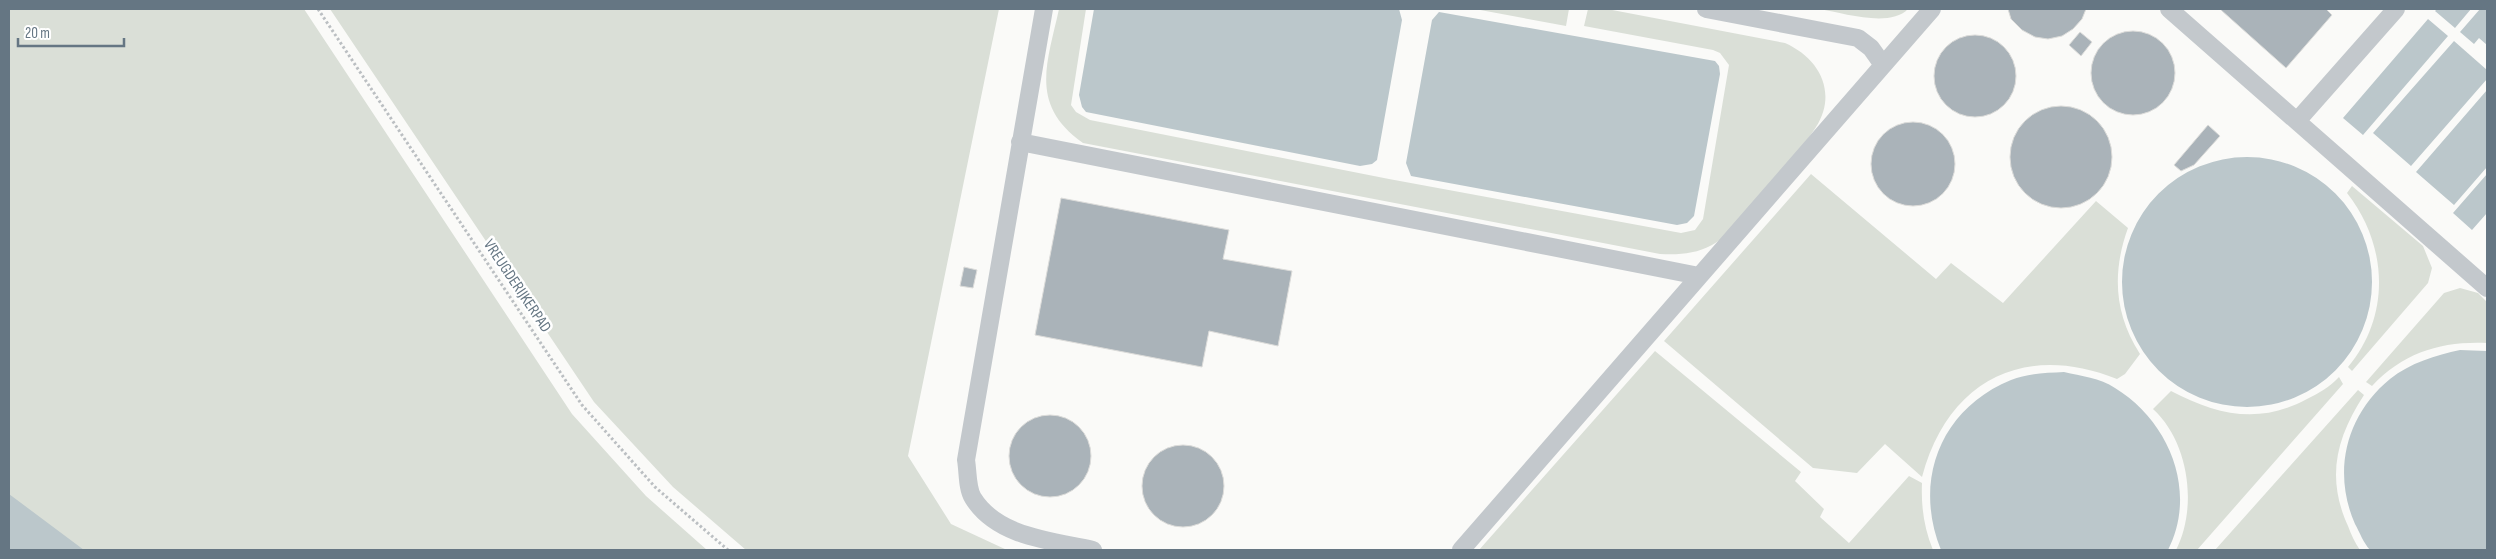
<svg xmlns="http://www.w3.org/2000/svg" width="2496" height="559" font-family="'Sofia Sans Condensed',sans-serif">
<rect width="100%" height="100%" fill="#fafaf8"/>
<path fill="#dadfd7" d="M 9,9 L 304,9 L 572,414 L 646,496 L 707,550 L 9,550 Z
M 330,9 L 999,9 L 908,456 L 951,524 L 1007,550 L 746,550 L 673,487 L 594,402 Z
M 1059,9 L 1086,9 L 1071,105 L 1076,112 L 1090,120 L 1389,179 L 1681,233 L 1695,230 L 1703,219 L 1729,65 L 1720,53 L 1713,50 L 1584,26 L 1588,9 L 1607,9 L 1785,43 C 1819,58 1838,92 1816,127 C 1803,148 1783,167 1767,186 C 1751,205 1735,233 1712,245 C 1695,254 1679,255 1660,254 L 1083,143 C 1029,105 1047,64 1059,9 Z
M 1475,9 L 1569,9 L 1566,26 Z
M 1820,9 L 1908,9 C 1890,28 1843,13 1820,9 Z
M 1811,174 L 1936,279 L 1951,263 L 2003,303 L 2096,201 L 2128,228 C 2112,272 2114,314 2140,354 L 2125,374 L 2117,379 C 2024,342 1948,380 1922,477 L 1885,444 L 1857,473 L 1813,468 L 1664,341 Z
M 2352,186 L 2423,246 L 2432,268 L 2428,283 L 2352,371 L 2348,367 C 2391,316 2388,245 2347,193 Z
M 2460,288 L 2478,293 L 2487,302 L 2487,343 C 2442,341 2404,352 2372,386 L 2366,382 L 2444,293 Z
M 1655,351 L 1801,472 L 1795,481 L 1824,509 L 1820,517 L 1849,543 L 1909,476 L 1922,483 C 1921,507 1924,528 1933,550 L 1479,550 Z
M 2339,377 L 2343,384 L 2197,550 L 2176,550 C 2198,507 2189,442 2153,409 L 2171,391 C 2217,415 2259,425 2307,399 C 2319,393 2330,387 2339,377 Z
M 2358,390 L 2364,395 C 2336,438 2326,478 2348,526 C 2351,534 2355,543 2360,550 L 2215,550 Z"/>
<path fill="#bbc7cb" d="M 1094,9 L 1399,9 L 1402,20 L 1377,160 L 1372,164 L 1360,166 L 1086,112 L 1082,107 L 1079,95 Z
M 2437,9 L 2471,9 L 2455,28 L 2435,11 Z
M 2480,9 L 2487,9 L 2487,45 L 2479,38 L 2474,44 L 2460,32 Z
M 1439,12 L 1715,61 L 1719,66 L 1720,74 L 1694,216 L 1687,223 L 1677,225 L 1411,176 L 1406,163 L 1432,20 Z
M 2428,19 L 2448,36 L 2363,135 L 2343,118 Z
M 2454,41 L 2487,70 L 2487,79 L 2411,166 L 2373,133 Z
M 2487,90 L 2487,167 L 2454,205 L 2416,172 Z
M2122 282a125 125 0 1 1 250 0a125 125 0 1 1-250 0Z
M 2487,174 L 2487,213 L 2472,230 L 2453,213 Z
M 2460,350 L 2487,351 L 2487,550 L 2370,550 C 2363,542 2360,533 2355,524 C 2332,472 2346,415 2390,379 C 2410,363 2436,355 2460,350 Z
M 2064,372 C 2081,376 2100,378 2115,388 C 2169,421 2198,491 2168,550 L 1941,550 C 1913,481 1940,409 2011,380 C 2028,373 2046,373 2064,372 Z
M 9,494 L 84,550 L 9,550 Z"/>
<path fill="#aab3b9" stroke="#dcdcda" d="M 2008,9 L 2086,9 L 2082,19 L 2073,29 L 2062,36 L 2048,39 L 2035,37 L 2022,30 L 2011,19 Z
M 2222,9 L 2326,9 L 2332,15 L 2286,68 L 2221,10 Z
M2091 73a42 42 0 1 1 84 0a42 42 0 1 1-84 0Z
M 2080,32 L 2092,42 L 2081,56 L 2069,45 Z
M1934 76a41 41 0 1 1 82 0a41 41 0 1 1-82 0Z
M2010 157a51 51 0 1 1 102 0a51 51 0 1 1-102 0Z
M1871 164a42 42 0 1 1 84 0a42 42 0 1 1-84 0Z
M 2208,125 L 2220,136 L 2194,165 L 2181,171 L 2174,165 Z
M 1061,198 L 1229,230 L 1223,259 L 1292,271 L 1278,346 L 1209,331 L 1202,367 L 1035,335 Z
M 964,267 L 977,270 L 973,288 L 960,286 Z
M1009 456a41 41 0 1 1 82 0a41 41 0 1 1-82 0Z
M1142 486a41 41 0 1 1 82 0a41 41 0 1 1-82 0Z"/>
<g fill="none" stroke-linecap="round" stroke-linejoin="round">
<path stroke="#bbbfc2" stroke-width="3" stroke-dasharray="2.5 2.5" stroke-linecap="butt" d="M 318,9 L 582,405 L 655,487 L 728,550"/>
<path stroke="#c3c8cc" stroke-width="18" d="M 1044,9 L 966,460 C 968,471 967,489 973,498 C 997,537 1052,541 1093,550
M 1706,9 L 1858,38 L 1871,48 L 1883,65
M 2169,9 L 2487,288
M 2297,121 L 2396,9
M 1020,142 L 1699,276
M 1461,550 L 1932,9"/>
</g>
<g text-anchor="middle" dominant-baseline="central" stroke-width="5" stroke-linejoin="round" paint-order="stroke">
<g font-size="16" fill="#657683" stroke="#fff">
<text transform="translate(517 286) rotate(56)">VREUGDERIJKERPAD</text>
</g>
</g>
<rect width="2496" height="559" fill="none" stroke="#657683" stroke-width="20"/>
<path d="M18 38v8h106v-8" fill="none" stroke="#657683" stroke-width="2.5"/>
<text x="25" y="38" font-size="15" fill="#657683" stroke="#ffffff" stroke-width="4" paint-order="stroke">20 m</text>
</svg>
